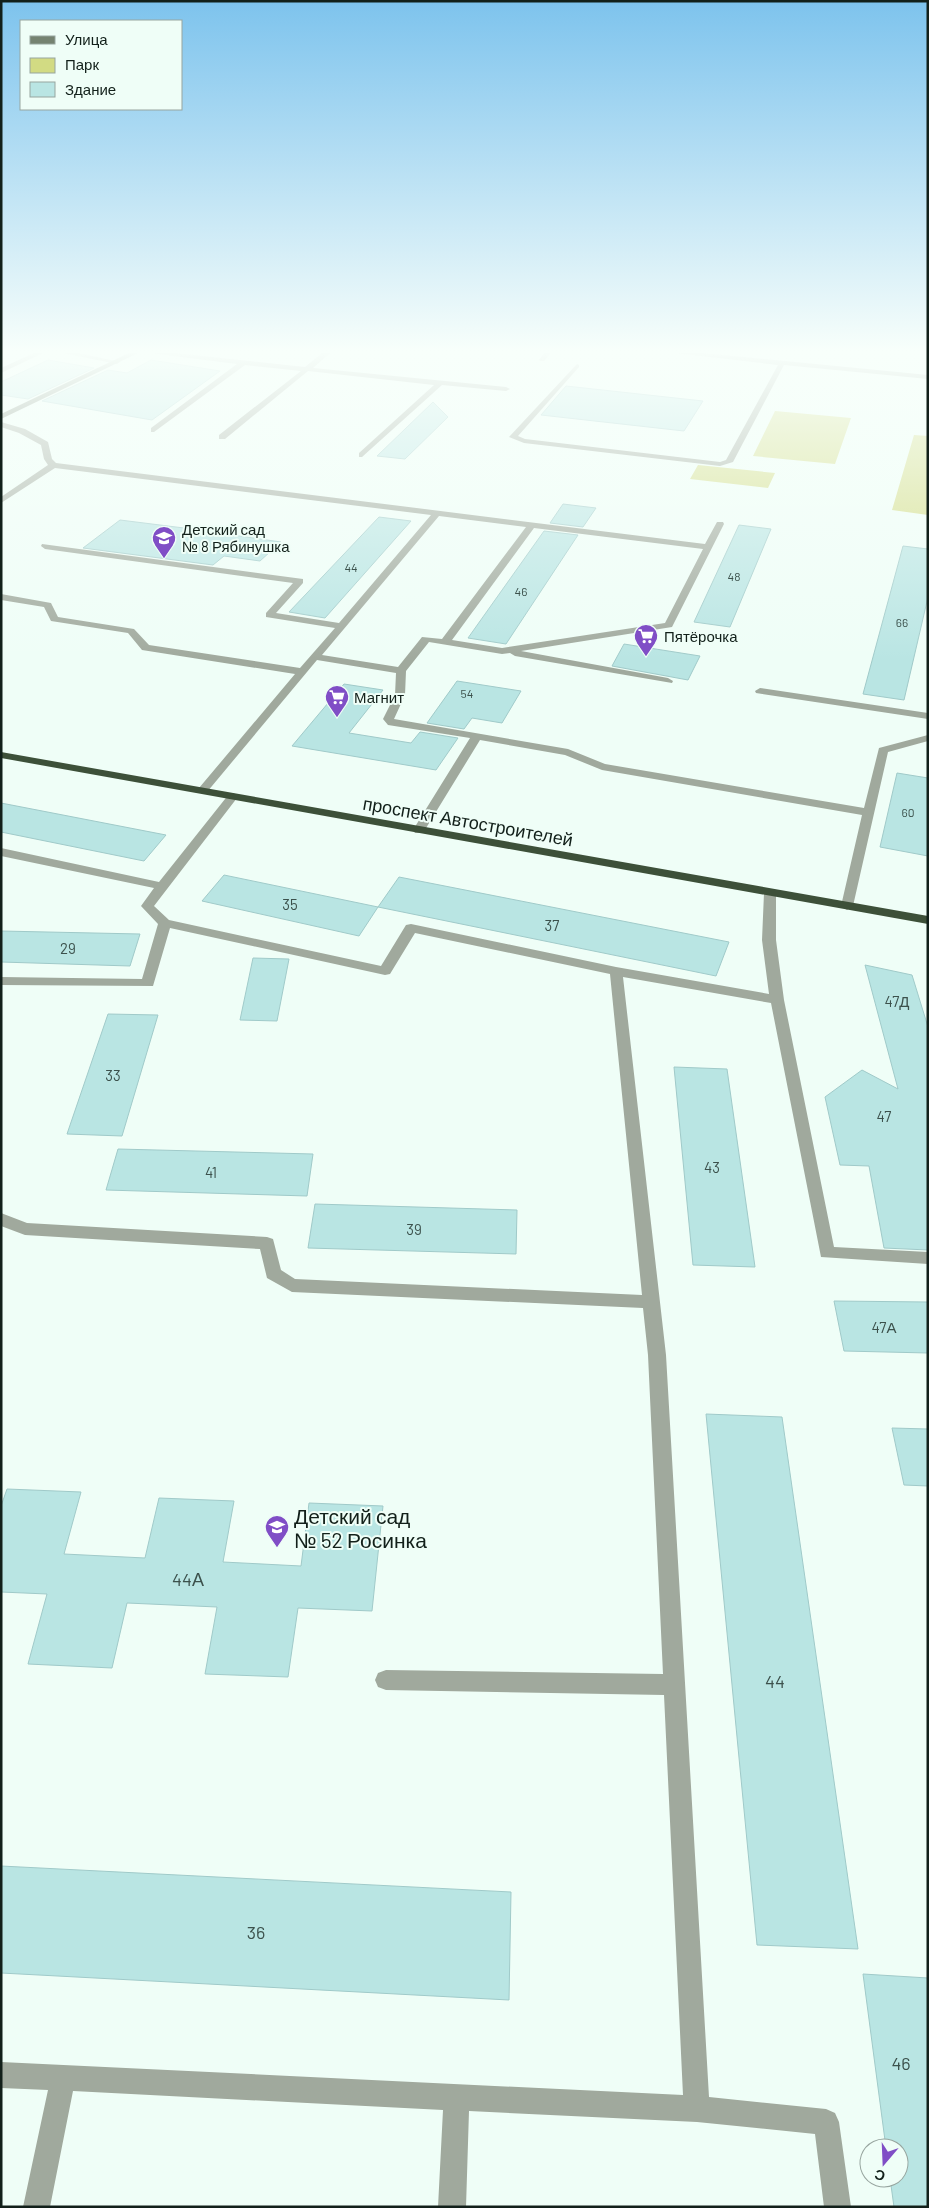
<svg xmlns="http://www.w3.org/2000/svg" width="929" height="2208" font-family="Barlow,sans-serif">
<rect width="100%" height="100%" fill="#effef7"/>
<path fill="#d2db83" d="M 775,411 L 851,418 L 835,464 L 753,456 Z
M 914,435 L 928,436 L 928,515 L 892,510 Z
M 698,465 L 775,473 L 768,488 L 690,479 Z"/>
<path fill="#b9e5e3" stroke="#a0cac9" d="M 48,360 L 94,368 L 28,399 L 1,395 L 1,382 Z
M 151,360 L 220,371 L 152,420 L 42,401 L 108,370 L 127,373 Z
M 566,386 L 703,401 L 684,431 L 541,415 Z
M 433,402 L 448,417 L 405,459 L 377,456 Z
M 563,504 L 596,508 L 583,527 L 550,523 Z
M 379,517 L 411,521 L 325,618 L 289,612 Z
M 120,520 L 184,528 L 281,542 L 260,561 L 224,556 L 213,565 L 83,548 Z
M 739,525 L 771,529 L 730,627 L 694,622 Z
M 544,531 L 578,535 L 506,644 L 468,638 Z
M 903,546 L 928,549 L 928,597 L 904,700 L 863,694 Z
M 624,644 L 700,656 L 688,680 L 612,666 Z
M 457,681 L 521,691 L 502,723 L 472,718 L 464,729 L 427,723 Z
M 344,684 L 383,690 L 349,733 L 411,743 L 420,732 L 458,738 L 436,770 L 292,746 Z
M 897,773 L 928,778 L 928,856 L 880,847 Z
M 1,803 L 166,835 L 144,861 L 1,832 Z
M 224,875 L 378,907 L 359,936 L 202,901 Z
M 399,877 L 729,942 L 716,976 L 378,907 Z
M 1,931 L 140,934 L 130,966 L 1,962 Z
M 253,958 L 289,959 L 277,1021 L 240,1020 Z
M 865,965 L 912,975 L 928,1027 L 928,1250 L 884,1248 L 869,1166 L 840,1165 L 825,1097 L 862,1070 L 898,1089 Z
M 108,1014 L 158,1015 L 122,1136 L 67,1134 Z
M 674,1067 L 727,1069 L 755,1267 L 693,1265 Z
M 118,1149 L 313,1154 L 307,1196 L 106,1190 Z
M 315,1204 L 517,1210 L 516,1254 L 308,1248 Z
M 834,1301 L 928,1302 L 928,1353 L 844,1351 Z
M 706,1414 L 782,1417 L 858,1949 L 757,1945 Z
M 892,1428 L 928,1429 L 928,1486 L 904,1485 Z
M 7,1489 L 81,1492 L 64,1554 L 145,1558 L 159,1498 L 234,1501 L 223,1562 L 301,1566 L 309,1503 L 383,1506 L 372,1611 L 298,1608 L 288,1677 L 205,1674 L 217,1607 L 127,1603 L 112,1668 L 28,1664 L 47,1594 L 1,1592 L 1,1506 Z
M 1,1866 L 511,1892 L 509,2000 L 1,1973 Z
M 863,1974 L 928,1978 L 928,2207 L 894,2207 L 890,2178 L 899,2178 L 899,2148 L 886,2148 Z"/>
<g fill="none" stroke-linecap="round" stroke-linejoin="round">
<path fill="#a0a99d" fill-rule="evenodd" d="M 34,353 L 43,353 L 1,373 L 1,368 Z
M 63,353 L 79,353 L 120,362 L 117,364 Z
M 150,353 L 175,353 L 305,367 L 322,353 L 330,353 L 313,368 L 506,387 L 510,389 L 506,391 L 442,385 L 362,457 L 359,457 L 359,453 L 434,385 L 308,371 L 225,439 L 219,439 L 219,435 L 301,371 L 245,365 L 154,432 L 151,432 L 151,428 L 237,364 Z
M 544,353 L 551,353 L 544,361 L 540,361 L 539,360 Z
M 675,353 L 702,353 L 928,375 L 928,379 L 784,365 L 733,462 L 720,466 L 524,443 L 509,437 L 577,364 L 579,365 L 579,367 L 518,436 L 525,439 L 720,462 L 726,460 L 778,365 Z
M 1,422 L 25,429 L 48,442 L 52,459 L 56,463 L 705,544 L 717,522 L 723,522 L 724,524 L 672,627 L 521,651 L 668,678 L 673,681 L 672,683 L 515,656 L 510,653 L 502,654 L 429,642 L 406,671 L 405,695 L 394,719 L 568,749 L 605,764 L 864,808 L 879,748 L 928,735 L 928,741 L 888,752 L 853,906 L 847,910 L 841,906 L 862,815 L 602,770 L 565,755 L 480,740 L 423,833 L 415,833 L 413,830 L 470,738 L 388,725 L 383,719 L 395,695 L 396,673 L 317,660 L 207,792 L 199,792 L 197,790 L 199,788 L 295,674 L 142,650 L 128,633 L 51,621 L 44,607 L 1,600 L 1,594 L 51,603 L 58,617 L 134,629 L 149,645 L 300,668 L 335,628 L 266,617 L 266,613 L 293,583 L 45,549 L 41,546 L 42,544 L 303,579 L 303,583 L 276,613 L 339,623 L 431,515 L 55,468 L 1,503 L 1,497 L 48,465 L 44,459 L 41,445 L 19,433 L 1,427 ZM 439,516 L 526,527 L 442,639 L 422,637 L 398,667 L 322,655 ZM 534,528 L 703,549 L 665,623 L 502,648 L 452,640 Z
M 760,688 L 928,713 L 928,719 L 756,693 L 755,691 Z
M 233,793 L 239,796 L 237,798 L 154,906 L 169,920 L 381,966 L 406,925 L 411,924 L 616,967 L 769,994 L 762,940 L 764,893 L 770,889 L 776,893 L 776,940 L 784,1000 L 834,1247 L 928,1252 L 928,1264 L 821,1257 L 771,1003 L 623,977 L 666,1355 L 709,2097 L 826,2109 L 835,2113 L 839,2122 L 851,2207 L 824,2207 L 815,2134 L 697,2122 L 469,2111 L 466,2207 L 438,2207 L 443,2110 L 73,2091 L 50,2207 L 23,2207 L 48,2090 L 1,2088 L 1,2062 L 683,2095 L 664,1695 L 386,1690 L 378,1687 L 375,1680 L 378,1673 L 386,1670 L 663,1674 L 648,1355 L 643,1308 L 292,1292 L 267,1278 L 260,1249 L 25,1235 L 1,1226 L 1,1213 L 27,1223 L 267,1237 L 273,1239 L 281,1270 L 295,1279 L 642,1295 L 610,974 L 415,933 L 390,974 L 385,975 L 170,928 L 153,986 L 1,985 L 1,977 L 142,979 L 158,924 L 141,906 L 154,888 L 1,856 L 1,848 L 159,882 L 229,794 Z"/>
<path fill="#758371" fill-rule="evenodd" d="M 129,353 L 138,353 L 1,419 L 1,414 Z"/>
<path fill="#3d5039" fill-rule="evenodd" d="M 1,752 L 928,916 L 928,924 L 1,758 Z"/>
</g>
<linearGradient id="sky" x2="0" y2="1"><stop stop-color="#7dc3ed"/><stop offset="0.53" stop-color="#f8fffb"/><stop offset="1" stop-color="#f8fffb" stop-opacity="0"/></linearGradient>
<rect width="929" height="662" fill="url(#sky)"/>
<defs>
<g id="school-pin" transform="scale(1.25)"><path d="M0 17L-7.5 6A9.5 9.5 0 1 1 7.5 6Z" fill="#804ec6" stroke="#effef7"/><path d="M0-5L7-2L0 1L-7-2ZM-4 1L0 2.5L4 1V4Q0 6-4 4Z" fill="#fff"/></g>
<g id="supermarket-pin" transform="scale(1.25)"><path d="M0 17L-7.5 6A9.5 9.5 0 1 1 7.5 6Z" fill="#804ec6" stroke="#effef7"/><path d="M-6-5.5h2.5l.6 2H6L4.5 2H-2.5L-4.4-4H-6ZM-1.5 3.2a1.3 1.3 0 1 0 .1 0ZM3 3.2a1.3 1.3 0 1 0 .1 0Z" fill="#fff"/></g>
</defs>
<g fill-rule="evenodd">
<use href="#school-pin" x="164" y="538"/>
<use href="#supermarket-pin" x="646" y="636"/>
<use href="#supermarket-pin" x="337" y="697"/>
<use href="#school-pin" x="277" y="1527"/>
</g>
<g text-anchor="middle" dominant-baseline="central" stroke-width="4" stroke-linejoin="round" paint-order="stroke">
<g font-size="12" fill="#3c514c">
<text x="351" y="567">44</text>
<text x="734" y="576">48</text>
<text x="521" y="591">46</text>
<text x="902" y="622">66</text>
<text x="467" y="693">54</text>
<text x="908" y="812">60</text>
</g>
<g font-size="15" fill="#12201a" stroke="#effef7" text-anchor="start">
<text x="182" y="529">Детский сад<tspan x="182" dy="17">№ 8 Рябинушка</tspan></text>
<text x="664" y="636">Пятёрочка</text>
<text x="354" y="697">Магнит</text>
</g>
<g font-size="15" fill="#3c514c">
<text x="290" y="904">35</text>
<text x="552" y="925">37</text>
<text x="68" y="948">29</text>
<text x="897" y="1001">47Д</text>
<text x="113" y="1075">33</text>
<text x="884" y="1116">47</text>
<text x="712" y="1167">43</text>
<text x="211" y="1172">41</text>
<text x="414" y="1229">39</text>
<text x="884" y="1327">47А</text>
</g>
<g font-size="18" fill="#12201a" stroke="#effef7">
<text transform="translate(468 821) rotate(10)">проспект Автостроителей</text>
</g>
<g font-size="18" fill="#3c514c">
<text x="188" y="1579">44А</text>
<text x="775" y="1681">44</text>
<text x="256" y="1932">36</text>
<text x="901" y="2063">46</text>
</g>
<g font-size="21" fill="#12201a" stroke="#effef7" text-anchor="start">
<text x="294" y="1515">Детский сад<tspan x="294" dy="24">№ 52 Росинка</tspan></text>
</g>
</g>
<rect width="929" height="2208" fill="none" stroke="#12201a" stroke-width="5"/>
<rect x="20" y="20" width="162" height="90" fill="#effef7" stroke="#97a59f"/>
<rect x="30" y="36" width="25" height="8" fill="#758371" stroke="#97a59f"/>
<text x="65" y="45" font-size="15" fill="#12201a">Улица</text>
<rect x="30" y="58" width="25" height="15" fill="#d2db83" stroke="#97a59f"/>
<text x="65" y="70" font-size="15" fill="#12201a">Парк</text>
<rect x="30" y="82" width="25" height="15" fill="#b9e5e3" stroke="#97a59f"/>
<text x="65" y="95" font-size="15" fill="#12201a">Здание</text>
<g transform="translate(884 2163) rotate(199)"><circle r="24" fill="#effef7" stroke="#97a59f"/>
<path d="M0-4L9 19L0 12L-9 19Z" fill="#804ec6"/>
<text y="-8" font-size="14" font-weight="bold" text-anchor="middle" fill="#12201a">С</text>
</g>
</svg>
